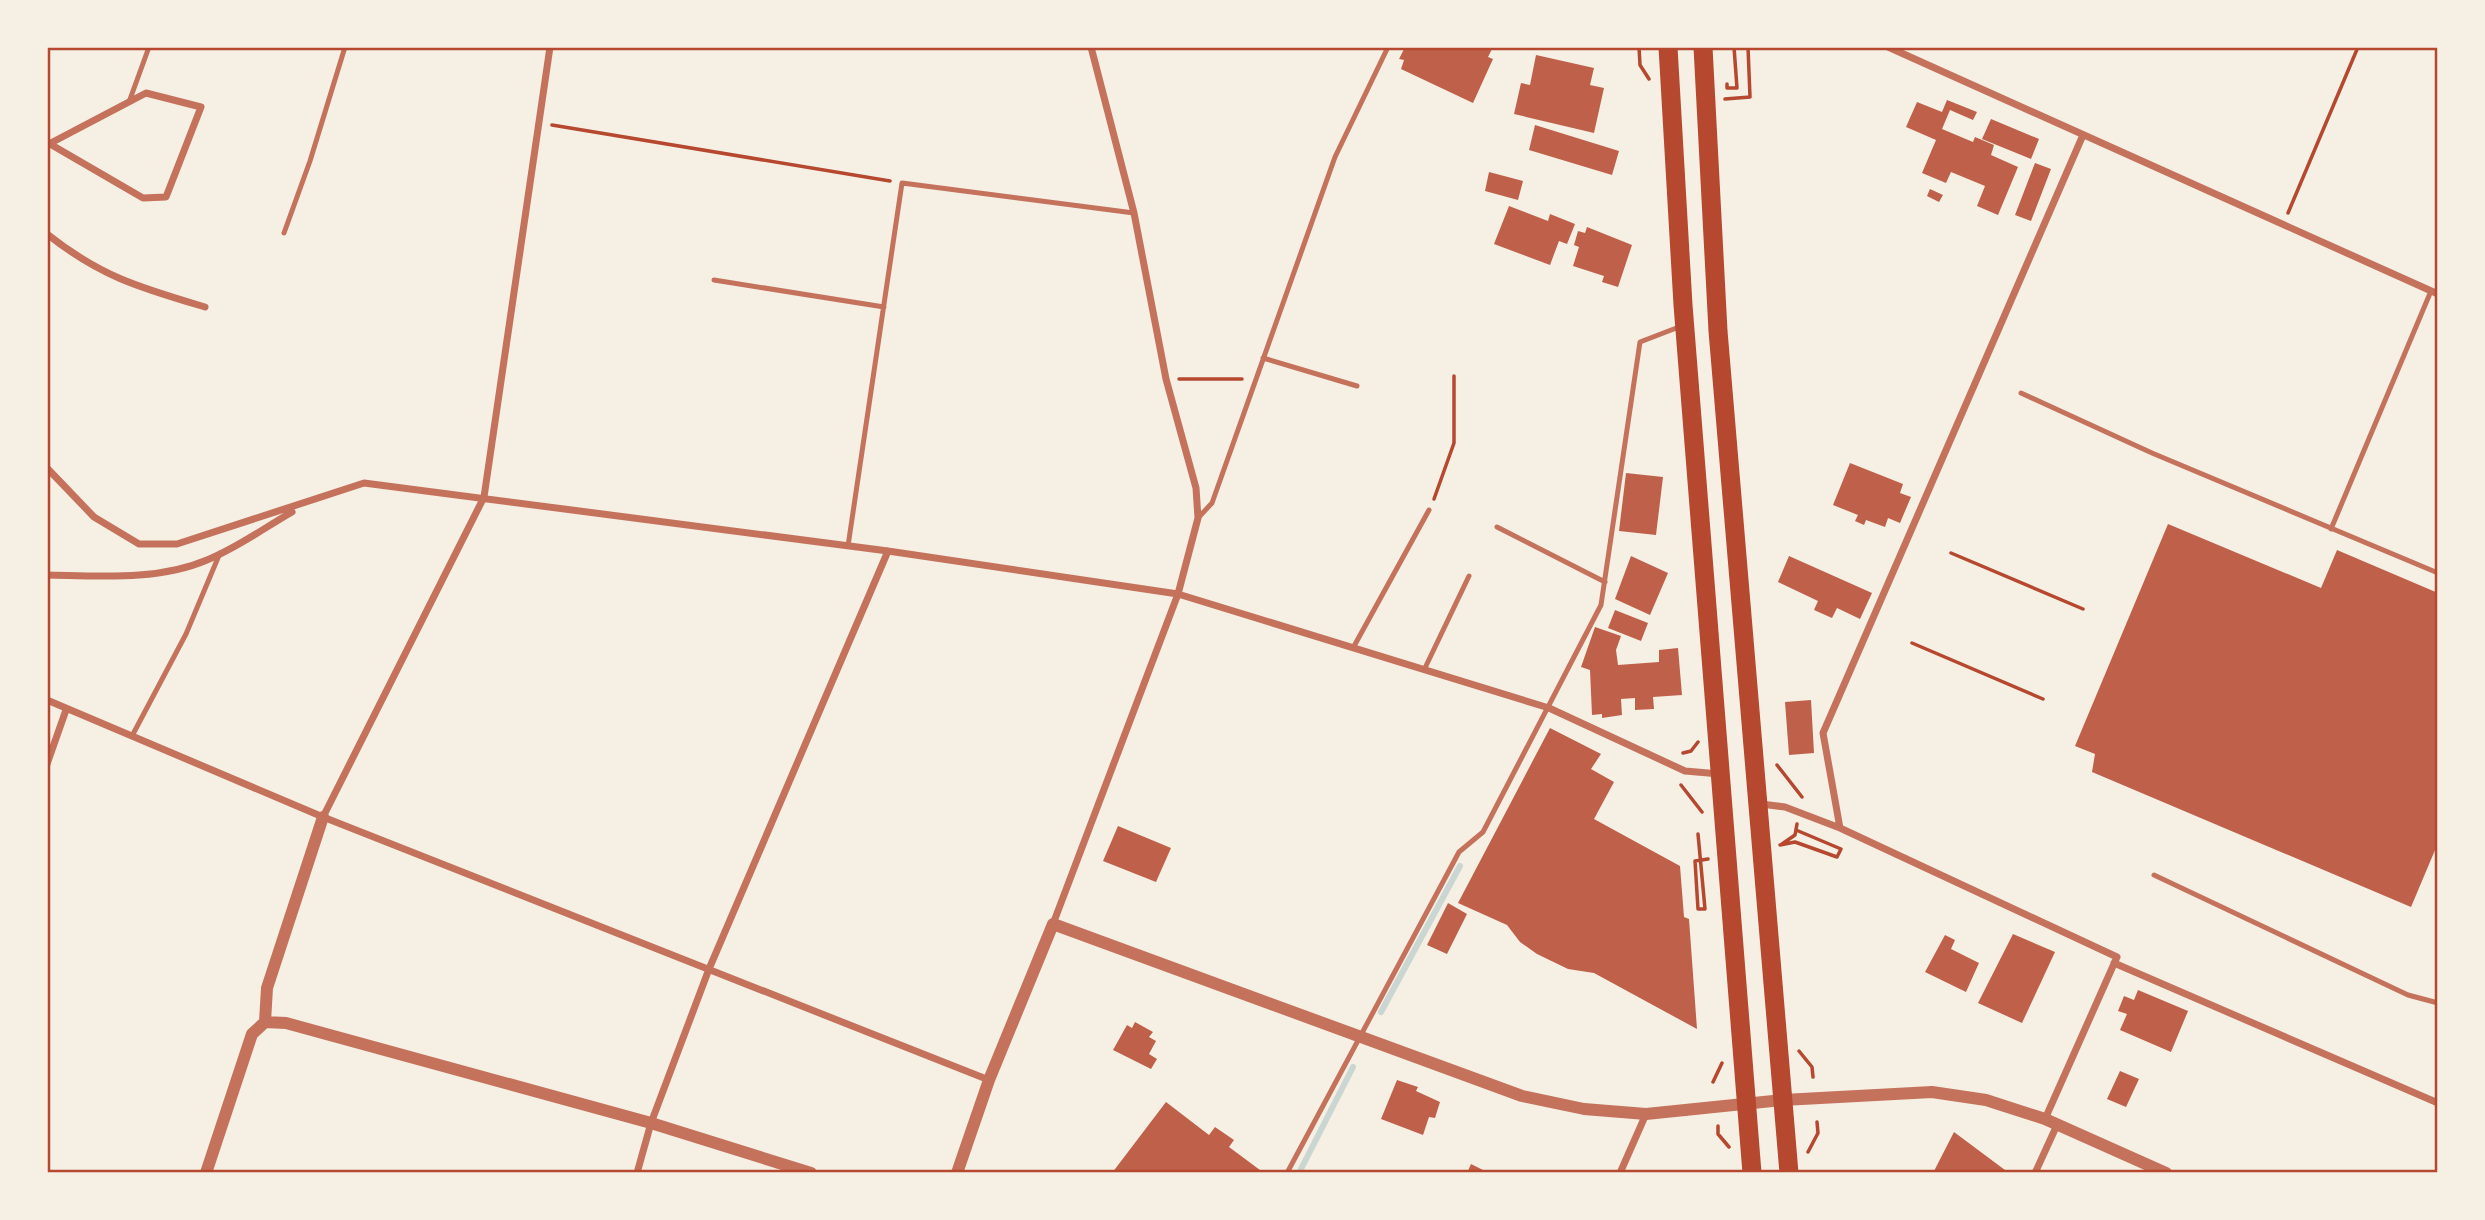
<svg xmlns="http://www.w3.org/2000/svg" width="2485" height="1220" font-family="Cabin,sans-serif">
<rect width="100%" height="100%" fill="#f6efe4"/>
<g fill="none" stroke-linecap="round" stroke-linejoin="round">
<path stroke="#c9d6d2" stroke-width="6" d="M 1381,1012 L 1460,866
M 1299,1173 L 1353,1067"/>
</g>
<path fill="#bf614a" d="M 1405,47 L 1493,47 L 1488,57 L 1493,59 L 1473,103 L 1401,69 L 1404,60 L 1399,59 Z
M 1536,55 L 1594,68 L 1590,85 L 1604,88 L 1594,133 L 1514,114 L 1521,83 L 1530,85 Z
M 1947,100 L 1977,112 L 1973,120 L 1950,110 L 1942,129 L 1973,142 L 1975,137 L 1994,145 L 1991,155 L 2018,167 L 1998,215 L 1977,206 L 1985,186 L 1951,172 L 1946,183 L 1922,173 L 1936,140 L 1906,127 L 1917,102 L 1942,112 Z
M 1991,119 L 2039,139 L 2031,159 L 1982,139 Z
M 1535,125 L 1619,151 L 1612,175 L 1529,150 Z
M 2035,163 L 2051,169 L 2031,221 L 2015,215 Z
M 1489,172 L 1523,181 L 1518,200 L 1485,191 Z
M 1930,189 L 1943,195 L 1939,202 L 1927,196 Z
M 1509,206 L 1548,221 L 1550,214 L 1575,224 L 1567,244 L 1559,241 L 1550,265 L 1494,244 Z
M 1587,227 L 1632,245 L 1618,287 L 1602,282 L 1604,276 L 1573,266 L 1579,247 L 1574,245 L 1578,231 L 1585,233 Z
M 1850,463 L 1903,484 L 1900,493 L 1911,497 L 1900,523 L 1888,518 L 1885,527 L 1866,520 L 1864,525 L 1855,521 L 1858,515 L 1833,505 Z
M 1626,473 L 1663,477 L 1656,535 L 1619,531 Z
M 2168,524 L 2321,588 L 2337,550 L 2438,593 L 2438,843 L 2411,907 L 2092,772 L 2095,754 L 2075,746 Z
M 1631,556 L 1668,573 L 1650,615 L 1615,599 Z
M 1789,556 L 1872,593 L 1860,619 L 1837,608 L 1832,618 L 1814,610 L 1818,601 L 1778,582 Z
M 1615,610 L 1648,623 L 1641,641 L 1608,628 Z
M 1595,627 L 1621,636 L 1616,650 L 1618,665 L 1659,662 L 1659,650 L 1678,648 L 1682,695 L 1653,697 L 1654,709 L 1635,710 L 1635,698 L 1621,699 L 1622,715 L 1602,718 L 1602,714 L 1592,715 L 1590,670 L 1581,667 Z
M 1811,700 L 1814,753 L 1789,755 L 1785,702 Z
M 1550,728 L 1601,754 L 1591,769 L 1614,782 L 1594,819 L 1680,866 L 1684,917 L 1689,919 L 1697,1029 L 1594,973 L 1568,969 L 1537,954 L 1520,942 L 1507,925 L 1458,903 Z
M 1118,826 L 1171,848 L 1156,882 L 1103,861 Z
M 1448,903 L 1467,914 L 1447,954 L 1427,945 Z
M 2013,934 L 2055,952 L 2022,1023 L 1978,1003 Z
M 1945,935 L 1955,940 L 1951,949 L 1979,963 L 1966,992 L 1925,972 Z
M 2138,990 L 2188,1011 L 2171,1052 L 2120,1030 L 2127,1014 L 2118,1011 L 2124,996 L 2134,1000 Z
M 1135,1022 L 1153,1032 L 1149,1037 L 1156,1041 L 1149,1054 L 1157,1059 L 1151,1069 L 1113,1050 L 1127,1025 L 1132,1028 Z
M 2120,1071 L 2139,1079 L 2126,1107 L 2107,1099 Z
M 1397,1080 L 1418,1087 L 1416,1091 L 1440,1102 L 1435,1118 L 1429,1117 L 1423,1135 L 1381,1119 Z
M 1166,1102 L 1209,1135 L 1215,1127 L 1234,1140 L 1229,1147 L 1264,1173 L 1112,1173 Z
M 1954,1132 L 2009,1173 L 1933,1173 Z
M 1471,1164 L 1489,1173 L 1467,1173 Z"/>
<g fill="none" stroke-linecap="round" stroke-linejoin="round">
<path stroke="#b5482f" stroke-width="3.5" d="M 1639,47 L 1640,65 L 1649,79
M 1727,84 L 1727,88 L 1737,88 L 1734,47
M 1725,99 L 1750,97 L 1748,47
M 552,125 L 890,181
M 2288,213 L 2358,47
M 1179,379 L 1242,379
M 1434,499 L 1454,443 L 1454,376
M 1951,553 L 2083,609
M 1912,643 L 2043,699
M 1683,753 L 1691,751 L 1698,742
M 1777,765 L 1802,797
M 1681,785 L 1702,812
M 1698,834 L 1705,909 L 1698,909 L 1695,861 L 1708,859
M 1782,844 L 1795,835 L 1797,824
M 1780,845 L 1795,842 L 1837,857 L 1841,849 L 1796,830
M 1799,1051 L 1812,1067 L 1813,1077
M 1713,1082 L 1722,1063
M 1718,1126 L 1718,1134 L 1729,1147
M 1808,1152 L 1818,1133 L 1817,1122"/>
<path stroke="#c5725c" stroke-width="5" d="M 129,102 L 149,47
M 284,233 L 310,161 L 345,47
M 714,280 L 884,307
M 1263,358 L 1357,386
M 2021,393 L 2152,453 L 2438,573
M 1198,518 L 1212,503 L 1335,157 L 1388,47
M 1497,527 L 1605,582
M 2331,529 L 2431,291
M 848,546 L 902,183 L 1134,213
M 1353,648 L 1429,510
M 1424,670 L 1469,576
M 132,736 L 186,634 L 220,553
M 2154,875 L 2408,995 L 2438,1003
M 1287,1173 L 1459,852 L 1483,832 L 1601,605 L 1640,342 L 1679,327"/>
<path stroke="#c5725c" stroke-width="7" d="M 1888,47 L 2438,294
M 47,145 L 146,93 L 201,107 L 166,197 L 143,198 L 50,144
M 47,234 C 101,277 141,288 205,307
M 47,468 L 94,517 L 139,544 L 177,544 L 364,483 L 888,551 L 1178,594 L 1549,708 L 1685,771 L 1720,774
M 47,575 C 100,576 158,581 207,560 C 237,548 264,528 292,512
M 47,700 L 323,817 L 989,1080
M 47,764 L 66,710
M 1761,804 L 1785,807 L 1840,828 L 2117,957 L 2045,1119
M 323,817 L 484,497 L 550,47
M 1840,828 L 1823,733 L 2083,135
M 1053,924 L 1178,594 L 1198,518 L 1196,488 L 1166,379 L 1134,213 L 1091,47
M 2114,963 L 2438,1103
M 637,1173 L 651,1123 L 709,969 L 888,551
M 1620,1173 L 1646,1114
M 2035,1173 L 2057,1125"/>
<path stroke="#c5725c" stroke-width="12" d="M 265,1022 L 267,988 L 323,817
M 206,1173 L 252,1034 L 265,1022 L 286,1023 L 651,1123 L 811,1173
M 957,1173 L 989,1080 L 1053,924 L 1522,1096 L 1584,1109 L 1646,1114 L 1783,1100 L 1932,1092 L 1986,1100 L 2045,1119 L 2166,1173"/>
<path stroke="#b5482f" stroke-width="19" d="M 1668,47 L 1683,305 L 1752,1173
M 1703,47 L 1718,331 L 1789,1173"/>
</g>
<rect width="2485" height="1220" fill="none" stroke="#f6efe4" stroke-width="98"/>
<rect x="49" y="49" width="2387" height="1122" fill="none" stroke="#b5482f" stroke-width="2.5"/>
</svg>
